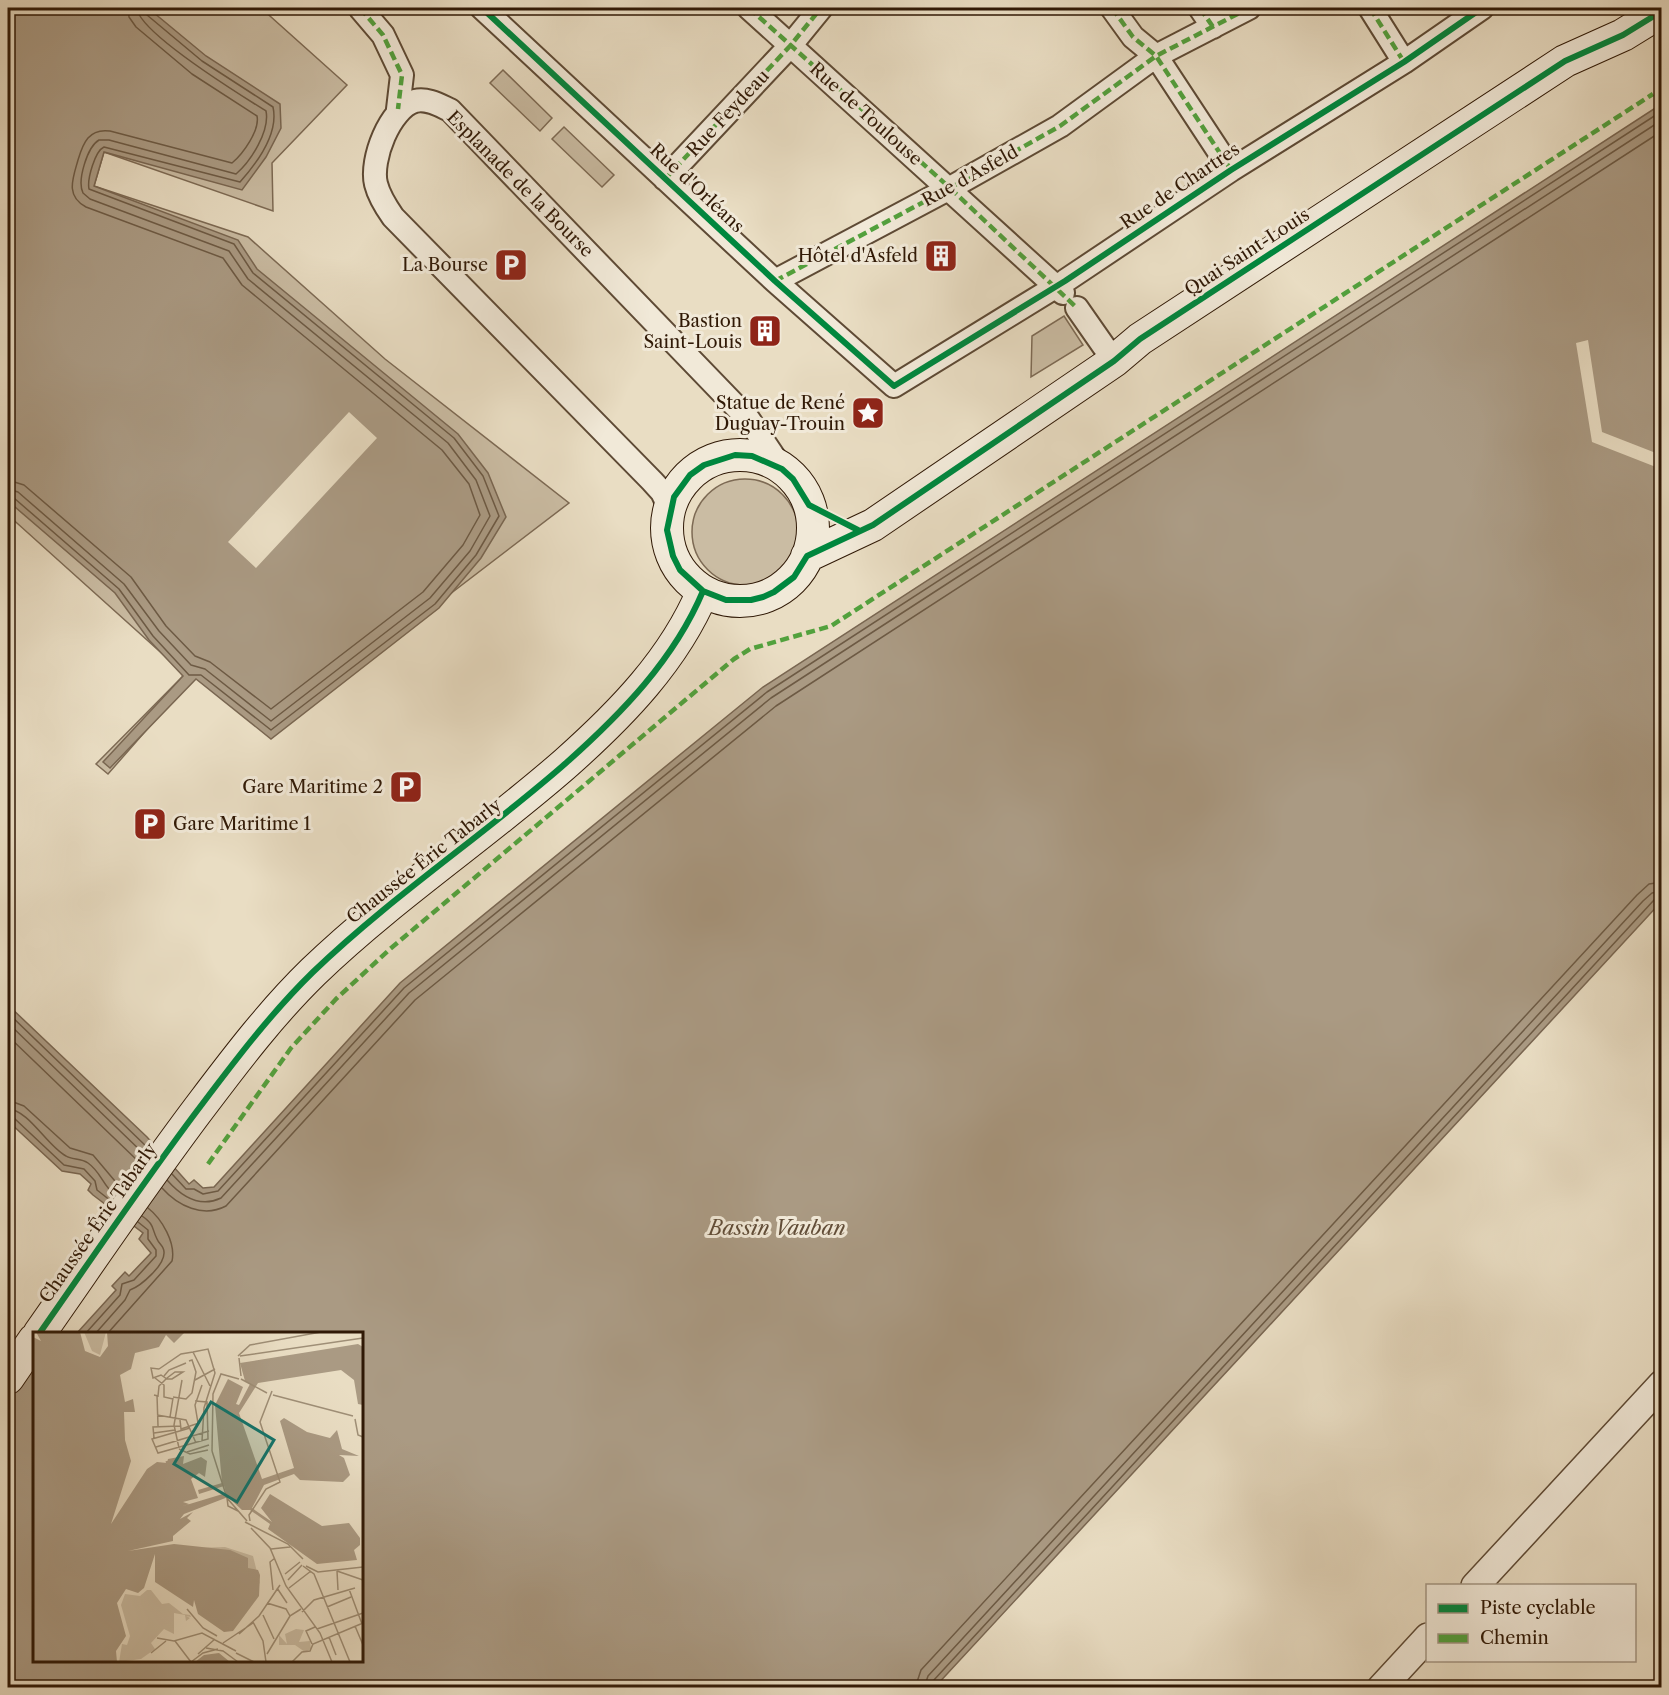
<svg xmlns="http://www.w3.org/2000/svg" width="1669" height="1695" font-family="'Libre Caslon Text',serif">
<rect width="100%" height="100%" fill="#e9ddc3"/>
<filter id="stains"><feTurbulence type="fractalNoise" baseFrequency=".00333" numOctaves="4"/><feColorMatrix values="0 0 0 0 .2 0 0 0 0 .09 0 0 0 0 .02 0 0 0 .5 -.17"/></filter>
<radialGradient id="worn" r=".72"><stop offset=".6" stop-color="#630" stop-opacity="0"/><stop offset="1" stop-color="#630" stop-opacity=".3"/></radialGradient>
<path fill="#cabca3" stroke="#7d6a54" stroke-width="1.5" d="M 8,8 L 261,8 L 347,85 L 272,163 L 273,211 L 104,152 L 94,186 L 248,237 L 385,359 L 569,503 L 271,731 L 199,675 L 178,694 L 108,774 L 96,764 L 183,676 L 177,667 L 8,515 L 8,454 L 76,185 Z
M 503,70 L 552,118 L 540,131 L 490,83 Z
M 564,127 L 614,175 L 602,187 L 552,139 Z
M 1064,316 L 1083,345 L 1031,377 L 1032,336 Z
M692 532a53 53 0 1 1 106 0a53 53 0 1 1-106 0Z"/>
<path fill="#aa9a83" stroke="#796651" stroke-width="1.5" d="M 8,8 L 148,8 L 206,56 L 280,104 L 281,128 L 266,157 L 242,190 L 104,152 L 94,186 L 238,240 L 257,269 L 458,434 L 488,473 L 506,517 L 481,558 L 439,608 L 271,739 L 196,679 L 110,768 L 103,762 L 183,676 L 149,640 L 115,593 L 8,501 Z
M 1657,101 L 1661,101 L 1661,902 L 935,1687 L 8,1687 L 8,1348 L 34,1368 L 34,1660 L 362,1660 L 362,1334 L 77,1333 L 116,1290 L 112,1286 L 125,1272 L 129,1276 L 151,1253 L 139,1239 L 143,1233 L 93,1195 L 88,1190 L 91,1184 L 80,1174 L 62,1171 L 8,1121 L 8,1005 L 147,1137 L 189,1184 L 194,1180 L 203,1188 L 214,1187 L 400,983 L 763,687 L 1657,107 Z"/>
<path fill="#e9ddc3" d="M 1588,340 L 1602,432 L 1661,455 L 1661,469 L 1592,442 L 1576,343 Z
M 349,412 L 377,438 L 256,568 L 228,542 Z"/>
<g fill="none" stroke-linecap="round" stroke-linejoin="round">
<path stroke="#6d5a44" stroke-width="1.5" d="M 8,480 L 24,485 L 131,577 L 166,626 L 195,656 L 210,662 L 271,709 L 423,592 L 463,545 L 480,515 L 469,484 L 442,450 L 242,285 L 223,258 L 86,207 C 65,196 73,178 78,160 C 83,143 89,128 110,131 L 232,163 C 243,154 260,130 257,116 L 192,74 L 136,27 L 129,17 L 128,8
M 8,489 L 18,492 L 124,584 L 159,631 L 191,665 L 205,669 L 271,721 L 430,598 L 470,551 L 490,516 L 476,480 L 448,443 L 248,279 L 229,251 L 90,199 L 83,193 C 77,181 87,147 99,140 L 109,140 L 236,174 C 251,161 270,131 266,111 C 242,96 138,32 137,8
M 8,497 L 14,498 L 119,589 L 153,636 L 189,675 L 201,675 L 271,730 L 435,604 L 476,555 L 499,516 L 483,476 L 454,438 L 253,273 L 234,244 L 89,189 C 87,179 95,151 104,147 L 240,182 C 257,163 279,134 273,107 L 202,61 L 147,15 L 144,8
M 8,1013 L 148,1148
M 8,1023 L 144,1154
M 8,1036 L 139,1162
M 8,1100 L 24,1106 L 70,1148 L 93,1155 L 120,1187
M 8,1109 C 29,1110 47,1146 66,1156 C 72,1160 81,1158 88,1163 C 101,1172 103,1186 115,1195
M 8,1117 L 14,1118 L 64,1165 L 84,1169 L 95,1181 L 97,1190 L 111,1201
M 172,1174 L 186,1189 L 194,1189 L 203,1194 L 218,1191 L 404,988 L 767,692 L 1662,111
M 167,1180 C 181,1196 200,1208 221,1198 L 409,993 L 771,698 L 1662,120
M 162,1188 C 178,1206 203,1218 226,1206 L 415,1000 L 776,706 L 1662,131
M 85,1334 L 120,1295 L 122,1284 L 134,1280 L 156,1256 L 156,1250 L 148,1239 L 148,1230 L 138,1222
M 95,1334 L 125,1300 L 130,1290 C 141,1286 165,1265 164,1252 C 164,1246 159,1244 157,1239 C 151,1227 155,1225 142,1216
M 107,1334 L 172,1261 C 176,1243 162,1219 148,1208
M 915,1688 L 921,1670 L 1637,895 L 1649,884 L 1662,882
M 924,1688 L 928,1676 L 1643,901 L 1652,893 L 1662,891
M 931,1688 L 933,1681 L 1654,900 L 1662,898"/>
<g stroke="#5e4a35" stroke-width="26">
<path id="minor" d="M 360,8 L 383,35 L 402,75 L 398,109
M 482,8 L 775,281 L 894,386 L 1065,281 L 1231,170 L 1404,62 L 1482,8
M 749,8 L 1063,293
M 1112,8 L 1133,37 L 1156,56 L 1231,170
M 1200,8 L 1213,27
M 1370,8 L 1404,62
M 665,179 L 790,46 L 821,8
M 775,281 L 950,188 L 1060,126 L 1156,56 L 1249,8
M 1077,308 L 1114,361
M 670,509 L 662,492 L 652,481 L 393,217 C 386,207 379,196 376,184 C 370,160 390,108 415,101 C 427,98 439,105 450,110 L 749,420 L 782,469"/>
</g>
<g stroke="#5e4a35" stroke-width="30">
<path id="tertiary" d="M 1475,1586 L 1662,1384
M 1381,1688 L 1428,1637"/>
</g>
<g stroke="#301906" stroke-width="34">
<path id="secondary" d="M667 528a73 73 0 1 1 146 0a73 73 0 1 1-146 0Z
M 807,556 L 873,525 L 1114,361 L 1140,339 L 1565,61 L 1623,35 L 1662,11
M 39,1334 C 93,1257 146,1178 203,1103 C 237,1058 272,1012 313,972 C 392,896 484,835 566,763 C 621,714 674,660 703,591
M 8,1378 L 34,1340"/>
</g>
<use href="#minor" stroke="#f1e9d8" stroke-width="22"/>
<use href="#tertiary" stroke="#f1e9d8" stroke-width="27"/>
<use href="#secondary" stroke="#f1e9d8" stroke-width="32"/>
<path stroke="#52a13d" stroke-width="4.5" stroke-dasharray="9 4.5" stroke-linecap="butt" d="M 360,8 L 383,35 L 402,75 L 398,109
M 749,8 L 950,188 L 1077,308
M 1112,8 L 1133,37 L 1156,56 L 1231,170
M 1200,8 L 1213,27
M 1370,8 L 1404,62
M 665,179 L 790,46 L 821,8
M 775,281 L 950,188 L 1060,126 L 1156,56 L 1249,8
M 208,1164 L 291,1048 L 336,999 L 390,949 L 734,659 L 750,649 L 831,626 L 1653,94"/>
<g stroke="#f1e9d8" stroke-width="10">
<path id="cycleway" d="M 482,8 L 775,281 L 894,386 L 1065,281 L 1231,170 L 1404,62 L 1482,8
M 858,530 L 809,505 L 793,479 L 782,469 L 752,456 L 735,455 L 704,465 L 690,475 L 674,497 L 667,530 L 673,556 L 680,570 L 703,591 L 726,600 L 751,600 L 763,597 L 774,592 L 794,577 L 807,556 L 873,525 L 1114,361 L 1140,339 L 1565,61 L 1623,35 L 1662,11
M 39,1334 C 93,1257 146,1178 203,1103 C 237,1058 272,1012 313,972 C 392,896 484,835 566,763 C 621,714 674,660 703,591"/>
</g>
<use href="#cycleway" stroke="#00873e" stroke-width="6"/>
</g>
<defs>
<g id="building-square" transform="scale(1.725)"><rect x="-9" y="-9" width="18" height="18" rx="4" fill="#8f2418" stroke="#f1e9d8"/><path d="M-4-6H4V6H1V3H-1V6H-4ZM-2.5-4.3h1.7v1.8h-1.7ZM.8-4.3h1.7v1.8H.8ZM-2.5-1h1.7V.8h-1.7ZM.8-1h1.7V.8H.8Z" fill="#fff"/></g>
<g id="parking-square" transform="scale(1.725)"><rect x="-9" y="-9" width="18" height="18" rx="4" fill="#8f2418" stroke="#f1e9d8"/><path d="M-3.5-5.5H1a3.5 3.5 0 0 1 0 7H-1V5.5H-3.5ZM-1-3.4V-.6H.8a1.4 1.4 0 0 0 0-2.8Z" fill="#fff"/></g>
<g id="sight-square" transform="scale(1.725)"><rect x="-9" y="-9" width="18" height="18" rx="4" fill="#8f2418" stroke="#f1e9d8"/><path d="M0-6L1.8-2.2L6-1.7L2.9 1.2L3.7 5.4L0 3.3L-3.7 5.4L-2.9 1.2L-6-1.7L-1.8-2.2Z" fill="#fff"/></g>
</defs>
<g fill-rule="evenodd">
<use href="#building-square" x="941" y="256"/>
<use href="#parking-square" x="511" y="265"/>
<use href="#building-square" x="765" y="331"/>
<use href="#sight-square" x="868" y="413"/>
<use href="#parking-square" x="406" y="787"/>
<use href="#parking-square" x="150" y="824"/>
</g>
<g text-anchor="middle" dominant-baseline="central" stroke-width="6" stroke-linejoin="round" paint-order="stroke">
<g font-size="18" fill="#301906" stroke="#f1e9d8">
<text transform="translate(728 113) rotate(-47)">Rue Feydeau</text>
<text transform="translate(866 114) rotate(42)">Rue de Toulouse</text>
<text transform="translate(970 176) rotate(-29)">Rue d'Asfeld</text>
<text transform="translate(520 184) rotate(45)">Esplanade de la Bourse</text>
<text transform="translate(1180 186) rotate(-34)">Rue de Chartres</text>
<text transform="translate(697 188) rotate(43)">Rue d'Orléans</text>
<text transform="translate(1247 252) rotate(-33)">Quai Saint-Louis</text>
<text transform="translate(424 861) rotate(-38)">Chaussée Éric Tabarly</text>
<text transform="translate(98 1223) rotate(-55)">Chaussée Éric Tabarly</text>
</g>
<g font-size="18" fill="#301906" stroke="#f1e9d8" text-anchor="end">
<text x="918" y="256">Hôtel d'Asfeld</text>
<text x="488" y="265">La Bourse</text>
<text x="742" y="321">Bastion<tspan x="742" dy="21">Saint-Louis</tspan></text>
<text x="845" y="403">Statue de René<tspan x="845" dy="21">Duguay-Trouin</tspan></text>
<text x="383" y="787">Gare Maritime 2</text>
<text x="173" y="824" text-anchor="start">Gare Maritime 1</text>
</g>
<g font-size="20" font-style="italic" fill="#614d38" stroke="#f1e9d8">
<text x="777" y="1228">Bassin Vauban</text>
</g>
</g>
<g transform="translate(33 1332)">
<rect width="330" height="330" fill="#e9ddc3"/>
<path d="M 51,0 L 73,0 L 67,23 L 59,19 ZM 192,215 L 220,224 L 227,252 L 214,237 L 199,259 L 169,280 L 172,219 L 163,216 ZM 114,258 L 118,258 L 129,272 L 136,271 L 150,282 L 157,283 L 158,285 L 153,284 L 157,286 L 153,289 L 152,283 L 141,281 L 141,302 L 131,297 L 118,311 L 122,317 L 108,327 L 86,330 L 89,312 L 94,313 L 97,304 L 88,273 L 92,262 L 107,264 ZM 263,297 L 271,298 L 266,310 L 277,309 L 278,317 L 272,320 L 262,313 L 246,313 L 246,303 L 254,312 L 252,302 Z" fill="#cabca3"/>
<path d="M 3,0 L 47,0 L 52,19 L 67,25 L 75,14 L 74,0 L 152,0 L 141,11 L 133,3 L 126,15 L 102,21 L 98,37 L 87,43 L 92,70 L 100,67 L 102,80 L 91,80 L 92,108 L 98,129 L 78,192 L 114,137 L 124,130 L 134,131 L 135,127 L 151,124 L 150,132 L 168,125 L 174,129 L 172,145 L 166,141 L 158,147 L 165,166 L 150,170 L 156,172 L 150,174 L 193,161 L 191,154 L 166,162 L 165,158 L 189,151 L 182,73 L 195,47 L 210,55 L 203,72 L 206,73 L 217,52 L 212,49 L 207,31 L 325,12 L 330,15 L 330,73 L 325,72 L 321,48 L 308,38 L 225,51 L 206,81 L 229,147 L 261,136 L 247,89 L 251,86 L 274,100 L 297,106 L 304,98 L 309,117 L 326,124 L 306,123 L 311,126 L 317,143 L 310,150 L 267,148 L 261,142 L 231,153 L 219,176 L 239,190 L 228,176 L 237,162 L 289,194 L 316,191 L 327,206 L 327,213 L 321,218 L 324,228 L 284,232 L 235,197 L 237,192 L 217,178 L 209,178 L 195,165 L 151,182 L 147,187 L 160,180 L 154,186 L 158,189 L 140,204 L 140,209 L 95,219 L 141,212 L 197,218 L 215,226 L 215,236 L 225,238 L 227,243 L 226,264 L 200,299 L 191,300 L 165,282 L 161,268 L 160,275 L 122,250 L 122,222 L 111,256 L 105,261 L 93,257 L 84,271 L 93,304 L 83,319 L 84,330 L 0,330 L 0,5 L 8,9 ZM 186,321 L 197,330 L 162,330 L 171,323 Z" fill="#aa9a83"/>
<path fill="none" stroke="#aa9a83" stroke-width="3" d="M 0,110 L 52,176 L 72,198 L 87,204 L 119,186 L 130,169 L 137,141 L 134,129M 0,115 L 40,164M 0,128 L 48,173M 0,140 L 67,203 L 91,209 L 138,196M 0,164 L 54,216 L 128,209M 47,172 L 70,201 L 92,206 L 149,189M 0,256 L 86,205"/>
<path fill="none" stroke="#9f8f77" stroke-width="1.5" d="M 160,20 L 175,17 L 182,41 L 171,76 L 169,109M 160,20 L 177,54M 205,24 L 217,13 L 288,0M 207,24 L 330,6M 206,26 L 208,44M 126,37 L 118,36 L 120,46 L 128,43 L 134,47 L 139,47 L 150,40 L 142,40 L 134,46M 126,37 L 148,22 L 160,20M 131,44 L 136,38 L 153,31M 122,46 L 131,53 L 131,65 L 140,67M 208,47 L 234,61M 162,48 L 182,37M 121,63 L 125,64 L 126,54 L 134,46M 124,63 L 125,94M 240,63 L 320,84M 140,65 L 153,67 L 159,61 L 163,40 L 159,28 L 156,29M 124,83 L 153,88 L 163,111M 137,85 L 140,66M 322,87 L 325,103 L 330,105M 147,88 L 148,97 L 166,91M 165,91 L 162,73 L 169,53M 157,96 L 119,107 L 125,121 L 175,107 L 174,70 L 162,69M 121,101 L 142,98M 121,106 L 120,95 L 147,94M 123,115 L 176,99M 146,116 L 141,93 L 149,48M 146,117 L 157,122 L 175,118M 179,119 L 180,62 L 188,42 L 206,47M 179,119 L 194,166 L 214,189M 154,120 L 176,113M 330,165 L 330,184M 194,166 L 195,174 L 205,179M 217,189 L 216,183 L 233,157 L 247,150 L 227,90 L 239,59M 212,190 L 255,212 L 270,227M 218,196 L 237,216 L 253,254 L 287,301 L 299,330M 238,217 L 257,215M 270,234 L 281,242 L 317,330M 273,234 L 285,240 L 330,235M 304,239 L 330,248M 304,239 L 305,258M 252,242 L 267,230M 255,248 L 269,233M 244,256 L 254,271M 256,256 L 278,239M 316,257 L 329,292M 240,258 L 237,230 L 242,226M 234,271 L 253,277 L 257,284 L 268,277M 294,275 L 318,265M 154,277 L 170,296 L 184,304M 269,280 L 281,268 L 322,256M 230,283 L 241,307M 220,290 L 230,309 L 233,330M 322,294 L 330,313M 284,297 L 330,281M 206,302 L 226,284 L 247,253M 296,305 L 303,323M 124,306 L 141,309 L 169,301 L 203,319M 142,309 L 158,330M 190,311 L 220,291M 279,312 L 273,299 L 282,295M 173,316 L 190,319 L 205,330M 118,321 L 133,309M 203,321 L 221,330M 165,322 L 182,307M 234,322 L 257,284M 158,330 L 170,321 L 185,317M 259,330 L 269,320 L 277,319 L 280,312 L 330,291"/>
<path fill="#0f766e" fill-opacity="0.15" stroke="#0f766e" stroke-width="3" d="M 178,70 L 241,108 L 204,170 L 141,132 Z"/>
<rect width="330" height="330" fill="none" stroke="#301906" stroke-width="3"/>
</g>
<rect width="1669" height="1695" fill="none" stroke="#e9ddc3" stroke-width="30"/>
<rect x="9" y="9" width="1651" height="1677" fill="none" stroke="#301906" stroke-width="3"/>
<rect x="15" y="15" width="1639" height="1665" fill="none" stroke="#301906" stroke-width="1.5"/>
<rect x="1426" y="1584" width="210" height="78" fill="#f1e9d8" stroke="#a49684" stroke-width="1.5"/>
<rect x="1438" y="1604" width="30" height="9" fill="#00873e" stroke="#a49684" stroke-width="1.5"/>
<text x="1480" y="1614" font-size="18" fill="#301906">Piste cyclable</text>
<rect x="1438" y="1634" width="30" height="9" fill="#52a13d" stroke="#a49684" stroke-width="1.5"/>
<text x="1480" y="1644" font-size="18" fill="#301906">Chemin</text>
<rect width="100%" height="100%" filter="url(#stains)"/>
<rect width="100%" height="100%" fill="url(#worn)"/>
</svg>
